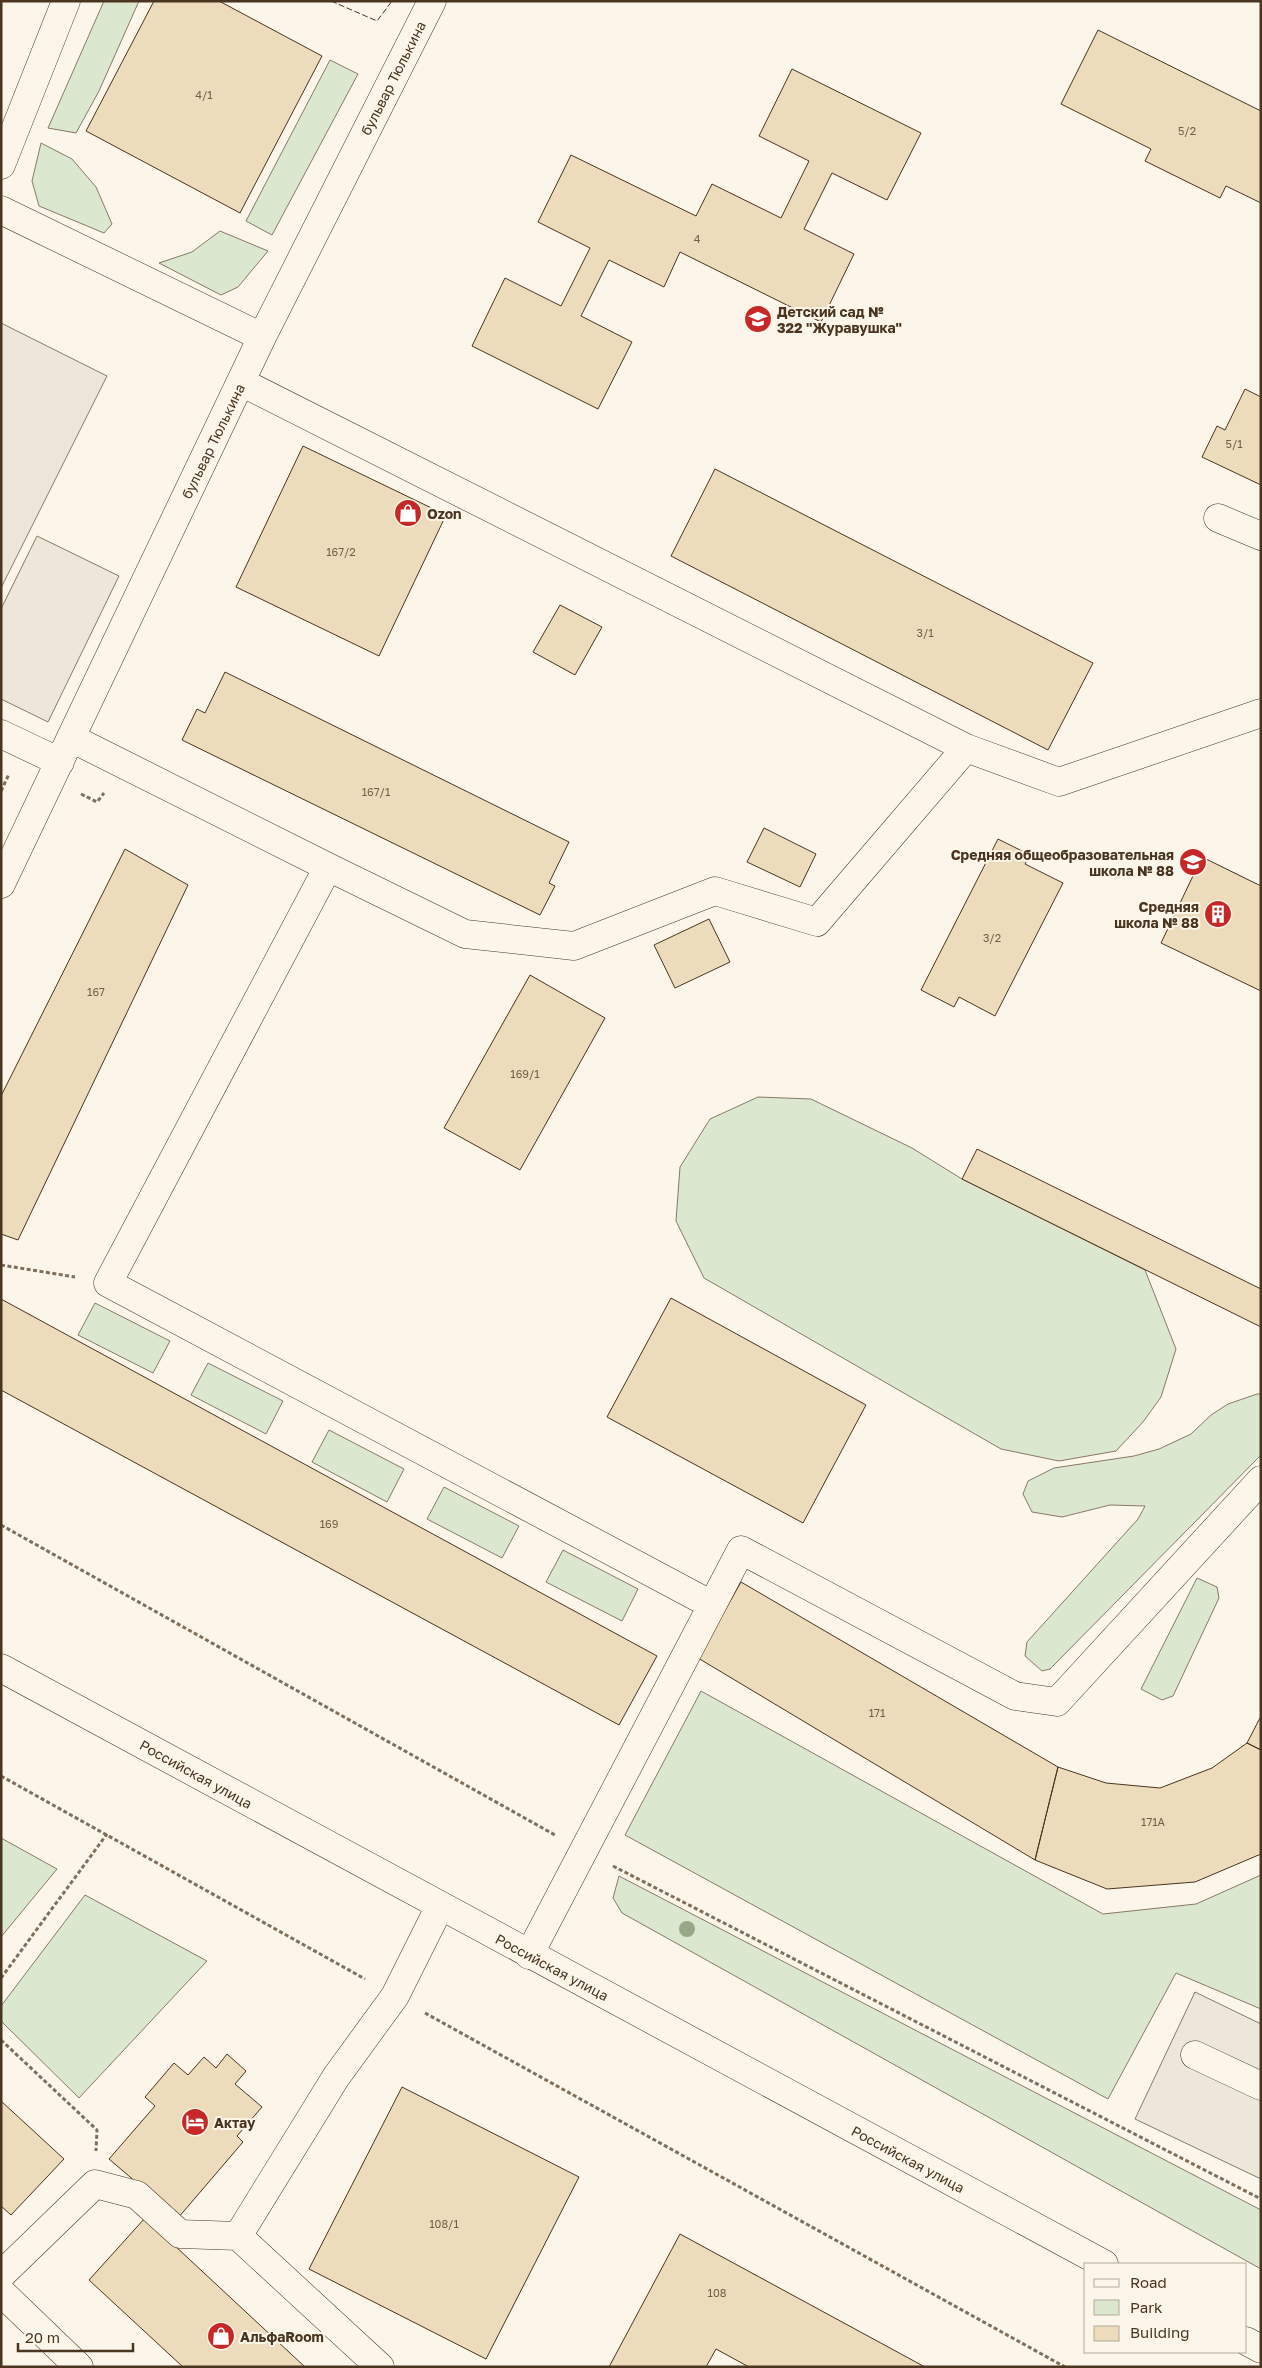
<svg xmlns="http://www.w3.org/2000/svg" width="1262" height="2368" font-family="'Golos Text',sans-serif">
<rect width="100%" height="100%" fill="#fbf6e9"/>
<path fill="#dce7d0" stroke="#887966" d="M 104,1 L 139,1 L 99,91 L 76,133 L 48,128 Z
M 330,60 L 358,74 L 272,235 L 246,221 Z
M 41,143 L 72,159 L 96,187 L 112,224 L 104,233 L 39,206 L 32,181 Z
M 220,231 L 268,251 L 238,287 L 221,295 L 159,263 L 192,252 Z
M 758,1097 L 811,1099 L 912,1148 L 962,1179 L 1145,1270 L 1176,1349 L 1161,1397 L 1143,1422 L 1116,1451 L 1059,1461 L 1001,1449 L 704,1278 L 676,1221 L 680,1167 L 710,1119 Z
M 95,1303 L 170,1341 L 153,1373 L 78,1335 Z
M 208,1363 L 283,1401 L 266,1434 L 191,1395 Z
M 1257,1394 L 1261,1394 L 1261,1455 L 1050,1669 L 1042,1671 L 1025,1656 L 1027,1642 L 1138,1519 L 1145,1506 L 1110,1505 L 1062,1517 L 1032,1512 L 1023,1494 L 1028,1481 L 1054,1468 L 1134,1456 L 1159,1449 L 1191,1434 L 1211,1415 L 1228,1404 Z
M 329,1430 L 404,1469 L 387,1502 L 312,1462 Z
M 444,1487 L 519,1526 L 502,1558 L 427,1519 Z
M 563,1550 L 638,1589 L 622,1621 L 546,1582 Z
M 1197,1578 L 1217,1587 L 1219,1598 L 1173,1696 L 1162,1700 L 1141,1689 Z
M 701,1691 L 1103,1914 L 1196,1904 L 1261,1875 L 1261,2009 L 1176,1973 L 1108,2099 L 625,1835 Z
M 1,1838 L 57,1869 L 1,1937 Z
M 619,1876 L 1261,2210 L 1261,2269 L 622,1913 L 613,1898 Z
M 85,1895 L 207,1961 L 79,2098 L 1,2021 L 1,2006 Z"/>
<path fill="#ede7d9" stroke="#887966" d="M 1,323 L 107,376 L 1,588 Z
M 37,536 L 119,576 L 48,722 L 1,699 L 1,609 Z
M 1195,1992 L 1261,2024 L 1261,2179 L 1135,2119 Z"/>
<path fill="#ecdcbc" stroke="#4a3520" d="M 154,1 L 219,1 L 322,56 L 240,213 L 86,131 Z
M 1098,30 L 1261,111 L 1261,203 L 1226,186 L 1220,198 L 1145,161 L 1151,149 L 1061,104 Z
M 792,69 L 921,133 L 887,200 L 832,173 L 804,229 L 854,254 L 821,322 L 680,252 L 664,287 L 609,260 L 581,316 L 632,342 L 598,409 L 472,346 L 505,278 L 561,306 L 590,248 L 538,222 L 571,155 L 696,216 L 712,184 L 781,218 L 809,161 L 759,136 Z
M 1245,389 L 1261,397 L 1261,485 L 1202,457 L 1217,426 L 1225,430 Z
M 303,446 L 446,515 L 379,656 L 236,587 Z
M 715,469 L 1093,663 L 1048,750 L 671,556 Z
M 560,605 L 602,627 L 575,675 L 533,652 Z
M 225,672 L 569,842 L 549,883 L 555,886 L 540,915 L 182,740 L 197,709 L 205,713 Z
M 764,828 L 816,854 L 800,887 L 747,862 Z
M 998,839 L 1030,855 L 1025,864 L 1063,883 L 995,1016 L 959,997 L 954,1007 L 921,990 Z
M 125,849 L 188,885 L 18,1240 L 1,1234 L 1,1096 Z
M 1202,857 L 1261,886 L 1261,991 L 1161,943 Z
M 709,919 L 730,962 L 675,988 L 654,945 Z
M 530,975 L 605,1018 L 520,1170 L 444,1128 Z
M 977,1149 L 1261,1289 L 1261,1327 L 962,1179 Z
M 671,1298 L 866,1405 L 803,1523 L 607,1417 Z
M 1,1299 L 657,1656 L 619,1725 L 1,1390 Z
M 741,1582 L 1058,1767 L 1035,1860 L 698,1658 Z
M 1261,1716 L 1261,1750 L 1247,1743 Z
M 1247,1743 L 1261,1750 L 1261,1854 L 1195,1882 L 1107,1889 L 1035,1860 L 1058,1767 L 1106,1783 L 1160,1788 L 1212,1768 Z
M 227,2054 L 246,2071 L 235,2084 L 262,2107 L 237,2136 L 243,2142 L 178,2218 L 109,2159 L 155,2106 L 145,2097 L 174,2063 L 188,2075 L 204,2057 L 216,2068 Z
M 402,2087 L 579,2177 L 486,2359 L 309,2269 Z
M 1,2101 L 64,2159 L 11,2215 L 1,2206 Z
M 145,2218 L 305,2367 L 183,2367 L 89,2280 Z
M 680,2234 L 925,2367 L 749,2367 L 716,2349 L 706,2367 L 609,2367 Z"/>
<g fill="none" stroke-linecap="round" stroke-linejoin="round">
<g stroke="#4a3520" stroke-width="29">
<path id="minor" d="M 1,165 L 66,1
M 1,210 L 262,337
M 241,382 L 966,748
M 1218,518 L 1261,536
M 1,734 L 60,762
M 71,738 L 328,867 L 108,1283 L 712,1605
M 328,867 L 465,934 L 574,946 L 715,891 L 817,922 L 966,748 L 1059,782 L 1261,713
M 1,884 L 262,337 L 432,1
M 529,1955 L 741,1550 L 1015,1696 L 1057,1702 L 1261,1480
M 1195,2055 L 1261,2086
M 1,2275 L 95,2184 L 137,2195 L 180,2234 L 238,2236
M 1,2292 L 79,2367
M 380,2367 L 238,2236 L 336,2077 L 395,1996 L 440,1906"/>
</g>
<g stroke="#4a3520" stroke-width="29">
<path id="major" d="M 1,1668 L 1104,2264
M 1246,2341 L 1261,2349"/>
</g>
<path stroke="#7f6f5c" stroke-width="3" stroke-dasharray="4 2.5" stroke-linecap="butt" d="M 1,791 L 9,774
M 81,794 L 97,802 L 104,793
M 1,1265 L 75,1277
M 1,1525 L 555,1835
M 1,1776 L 365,1979
M 613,1866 L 1261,2199
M 1,1978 L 107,1834
M 425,2013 L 1065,2367
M 1,2040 L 97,2130 L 96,2151"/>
<use href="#minor" stroke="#fbf6e9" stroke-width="28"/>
<use href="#major" stroke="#fbf6e9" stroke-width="28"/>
<path stroke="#4a3520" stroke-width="1" stroke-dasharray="6 2.5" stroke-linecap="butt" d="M 331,1 L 377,21 L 392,1"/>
</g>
<circle fill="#96a887" cx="687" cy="1929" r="8"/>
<defs>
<g id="school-disc" transform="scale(1.4375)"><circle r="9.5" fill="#c62828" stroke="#fbf6e9"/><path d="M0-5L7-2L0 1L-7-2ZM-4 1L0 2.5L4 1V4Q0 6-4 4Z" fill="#fff"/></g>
<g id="shop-disc" transform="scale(1.4375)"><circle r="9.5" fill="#c62828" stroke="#fbf6e9"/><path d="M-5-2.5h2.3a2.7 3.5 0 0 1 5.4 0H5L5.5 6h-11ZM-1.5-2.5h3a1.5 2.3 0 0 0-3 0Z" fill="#fff"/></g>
<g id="building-disc" transform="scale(1.4375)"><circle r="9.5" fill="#c62828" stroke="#fbf6e9"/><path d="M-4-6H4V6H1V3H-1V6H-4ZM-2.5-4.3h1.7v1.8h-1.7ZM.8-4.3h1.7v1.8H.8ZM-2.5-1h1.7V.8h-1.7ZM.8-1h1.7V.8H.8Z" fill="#fff"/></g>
<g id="hotel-disc" transform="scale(1.4375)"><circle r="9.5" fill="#c62828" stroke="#fbf6e9"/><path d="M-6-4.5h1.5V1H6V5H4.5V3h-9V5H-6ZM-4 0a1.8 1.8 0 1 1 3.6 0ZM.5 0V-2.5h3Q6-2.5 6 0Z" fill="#fff"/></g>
</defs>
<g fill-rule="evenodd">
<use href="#school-disc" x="758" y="319"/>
<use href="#shop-disc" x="408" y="513"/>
<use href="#school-disc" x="1193" y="862"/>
<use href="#building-disc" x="1218" y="914"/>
<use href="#hotel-disc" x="195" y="2122"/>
<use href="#shop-disc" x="221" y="2336"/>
</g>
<g text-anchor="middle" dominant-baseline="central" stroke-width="4" stroke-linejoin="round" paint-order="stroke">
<g font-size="11" fill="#725f47">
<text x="204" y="94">4/1</text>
<text x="1187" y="130">5/2</text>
<text x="697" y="238">4</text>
<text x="1234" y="443">5/1</text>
<text x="341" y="551">167/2</text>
<text x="925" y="632">3/1</text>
<text x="376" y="791">167/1</text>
<text x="992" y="937">3/2</text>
<text x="96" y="991">167</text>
<text x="525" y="1073">169/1</text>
<text x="329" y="1523">169</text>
<text x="877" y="1712">171</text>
<text x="1153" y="1821">171А</text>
<text x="444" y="2223">108/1</text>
<text x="717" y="2292">108</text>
</g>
<g font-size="14" fill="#4a3520" stroke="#fbf6e9">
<text transform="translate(393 78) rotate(-63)">бульвар Тюлькина</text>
<text transform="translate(213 441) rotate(-64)">бульвар Тюлькина</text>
<text transform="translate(196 1774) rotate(29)">Российская улица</text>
<text transform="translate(552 1967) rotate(28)">Российская улица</text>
<text transform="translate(908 2159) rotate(28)">Российская улица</text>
</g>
<g font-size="14" font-weight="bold" fill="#4a3520" stroke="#fbf6e9" text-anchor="start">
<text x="777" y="311">Детский сад №<tspan x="777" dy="16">322 "Журавушка"</tspan></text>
<text x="427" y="513">Ozon</text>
<text x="1174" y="854" text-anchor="end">Средняя общеобразовательная<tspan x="1174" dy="16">школа № 88</tspan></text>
<text x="1199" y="906" text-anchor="end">Средняя<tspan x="1199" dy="16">школа № 88</tspan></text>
<text x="214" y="2122">Актау</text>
<text x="240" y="2336">АльфаRoom</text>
</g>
</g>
<rect width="1262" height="2368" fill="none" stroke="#4a3520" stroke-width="5"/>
<rect x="1084" y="2263" width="162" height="90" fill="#fbf6e9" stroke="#b4a999"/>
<rect x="1094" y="2279" width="25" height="8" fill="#fbf6e9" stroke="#b4a999"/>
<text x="1130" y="2288" font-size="15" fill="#4a3520">Road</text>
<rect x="1094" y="2300" width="25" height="15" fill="#dce7d0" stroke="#b4a999"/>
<text x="1130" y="2313" font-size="15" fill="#4a3520">Park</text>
<rect x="1094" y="2326" width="25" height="15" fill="#ecdcbc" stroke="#b4a999"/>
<text x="1130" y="2338" font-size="15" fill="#4a3520">Building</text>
<path d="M18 2343v8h115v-8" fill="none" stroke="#4a3520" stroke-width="2.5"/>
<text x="25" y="2343" font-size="15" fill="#4a3520" stroke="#fbf6e9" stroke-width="4" paint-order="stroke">20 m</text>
</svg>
